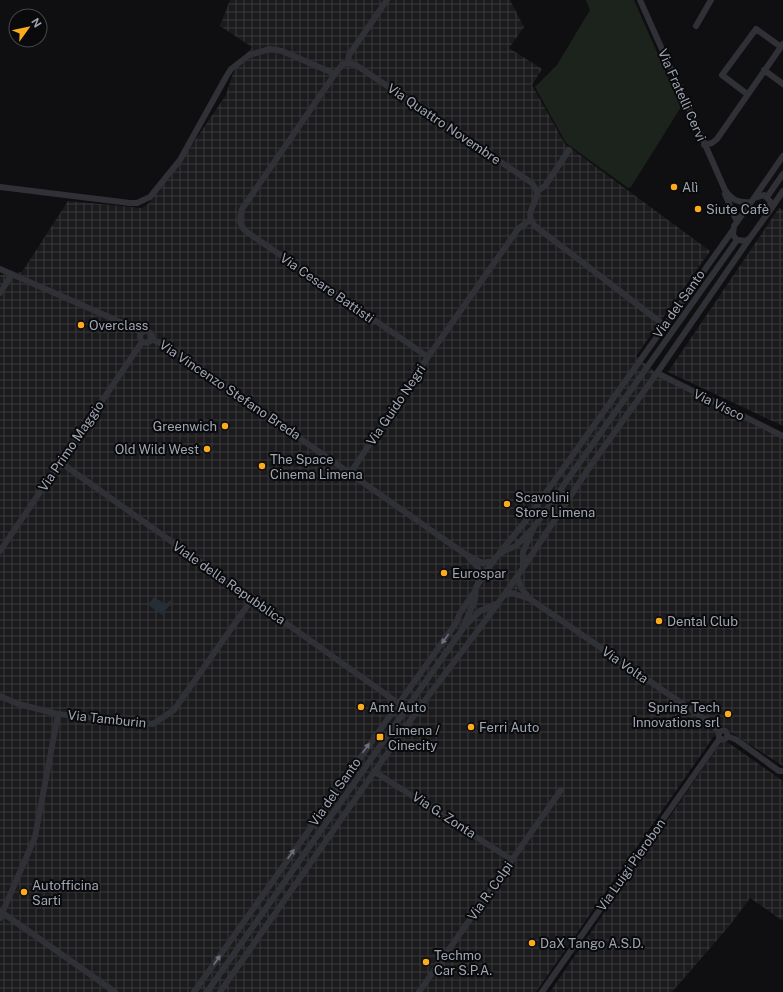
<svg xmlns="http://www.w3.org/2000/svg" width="783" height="992" font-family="'Public Sans',sans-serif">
<defs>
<pattern id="industrial-grid" width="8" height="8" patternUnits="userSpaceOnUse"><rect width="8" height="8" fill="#1b1b1e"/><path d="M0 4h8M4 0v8" fill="none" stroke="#39393c"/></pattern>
</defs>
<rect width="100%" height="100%" fill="#0f0f11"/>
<path fill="url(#industrial-grid)" d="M 230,0 L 510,0 L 524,27 L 509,48 L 542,69 L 532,85 L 565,144 L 710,251 L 636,356 L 662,378 L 783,439 L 783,766 L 721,726 L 536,992 L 0,992 L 0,275 L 22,272 L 68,201 L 142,208 L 148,204 L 174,171 L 226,95 L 234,70 L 252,47 L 220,26 Z
M 779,208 L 783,210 L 783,426 L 668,372 Z
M 723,739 L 783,781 L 783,921 L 750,898 L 730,925 L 672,992 L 550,992 Z"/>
<path fill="#1b231c" d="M 586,0 L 634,0 L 681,107 L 631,187 L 628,188 L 566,143 L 535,87 L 557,65 L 590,10 Z"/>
<path fill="#252e35" d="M 154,597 L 165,604 L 171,600 L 173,604 L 169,606 L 162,615 L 148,605 Z"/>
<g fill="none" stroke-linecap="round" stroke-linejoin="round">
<path stroke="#303136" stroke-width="6" d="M 640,0 L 669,65 L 678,83 L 725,190 C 732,200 738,203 750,202
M 696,26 L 711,0
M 348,63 L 343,64 L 337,71 L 242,209 C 239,219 239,226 247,232 L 428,357
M 348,63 L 356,65 L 532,183 L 537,191
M 348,63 L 349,55 L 387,0
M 764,70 L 783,84
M 747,94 L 722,75 L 756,29 L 781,47
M 704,145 L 712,143 L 717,139 L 783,44
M 0,187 L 130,203 L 137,203 L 150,197 L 180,160 L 226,77 L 231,69 L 249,55 L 270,49 L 282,51 L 335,74
M 537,191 C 537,207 523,211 535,226 L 664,325
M 537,191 L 545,186 L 569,150
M 725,194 L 737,222
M 764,195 L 770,201 L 771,209 L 750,238 L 746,241 L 737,240 L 733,235 L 734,226 L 754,198 Z
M 767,197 L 783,174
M 754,198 L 783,156
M 771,209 L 783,191
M 0,269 L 134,328 L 141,333
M 0,293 L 12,274
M140 337a6 6 0 1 1 12 0a6 6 0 1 1-12 0Z
M 151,339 L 171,348 L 465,554 L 482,563 L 494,561
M 657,373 L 783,436
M 60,462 L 398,703
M 351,472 L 428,357 L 518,229 L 530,220
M 0,551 L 142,342
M 500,552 L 525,522 L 733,230
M 469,558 C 476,565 481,569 480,579
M 523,568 L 589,468 L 657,373 L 750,238
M 517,576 L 522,589 L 530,599 L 709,722 L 719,732
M 504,595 L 512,593 L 530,599
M 464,625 L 475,600 L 476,587 L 487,570 L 498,555 L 506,550 L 516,546 L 534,527 L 737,240
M 0,696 L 18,704 L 58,714 L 153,724 L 174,710 L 252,599
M718.5 735a4.5 4.5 0 1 1 9 0a4.5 4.5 0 1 1-9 0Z
M 727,736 L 737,740 L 779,771 L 783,771
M 375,772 L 512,860
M 0,911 L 115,992
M 0,918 L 35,837 L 58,714
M 194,992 L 456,623 L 460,613 L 475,591
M 207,992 L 464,627 L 480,611 L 498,603 L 504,595 L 523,568 L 523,552 L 534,527
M 220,992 L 417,711 L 497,605
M 419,992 L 561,790
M 542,992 L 720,738"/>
</g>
<defs><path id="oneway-solid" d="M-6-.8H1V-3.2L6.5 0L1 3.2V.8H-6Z"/></defs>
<g fill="#6d717b">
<use href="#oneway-solid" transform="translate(445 639) rotate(126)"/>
<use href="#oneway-solid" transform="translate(366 748) rotate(-55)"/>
<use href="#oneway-solid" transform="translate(291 854) rotate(-55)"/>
<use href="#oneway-solid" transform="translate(217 960) rotate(-55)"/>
</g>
<g fill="#fbab1d" stroke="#0a0a0c" stroke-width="1.5">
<circle cx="674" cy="187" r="4"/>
<circle cx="698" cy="209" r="4"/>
<circle cx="81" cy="325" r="4"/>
<circle cx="225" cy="426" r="4"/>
<circle cx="207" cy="449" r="4"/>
<circle cx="262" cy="466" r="4"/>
<circle cx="507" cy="504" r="4"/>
<circle cx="444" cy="573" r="4"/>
<circle cx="659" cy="621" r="4"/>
<circle cx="361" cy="707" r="4"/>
<circle cx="728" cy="714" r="4"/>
<circle cx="471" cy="727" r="4"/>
<rect x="376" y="733" width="8" height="8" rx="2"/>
<circle cx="24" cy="892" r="4"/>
<circle cx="532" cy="943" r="4"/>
<circle cx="426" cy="962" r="4"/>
</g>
<g text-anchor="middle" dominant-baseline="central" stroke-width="4" stroke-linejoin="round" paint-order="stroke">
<g font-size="13" fill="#9fa6b3" stroke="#0a0a0c">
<text transform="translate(682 95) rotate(66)">Via Fratelli Cervi</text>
<text transform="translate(444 124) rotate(34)">Via Quattro Novembre</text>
<text transform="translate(327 288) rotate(35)">Via Cesare Battisti</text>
<text transform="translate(679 304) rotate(-55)">Via del Santo</text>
<text transform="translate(230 390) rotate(34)">Via Vincenzo Stefano Breda</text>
<text transform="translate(396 405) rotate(-56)">Via Guido Negri</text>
<text transform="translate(719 405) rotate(26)">Via Visco</text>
<text transform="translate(71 446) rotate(-56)">Via Primo Maggio</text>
<text transform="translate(229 583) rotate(35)">Viale della Repubblica</text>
<text transform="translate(625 665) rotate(35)">Via Volta</text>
<text transform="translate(107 719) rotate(6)">Via Tamburin</text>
<text transform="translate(335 792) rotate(-55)">Via del Santo</text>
<text transform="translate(444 815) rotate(33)">Via G. Zonta</text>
<text transform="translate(631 865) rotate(-55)">Via Luigi Pierobon</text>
<text transform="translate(490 891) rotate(-55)">Via R. Colpi</text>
</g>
<g font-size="13" fill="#9fa6b3" stroke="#0a0a0c" text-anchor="start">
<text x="682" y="187">Alì</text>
<text x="706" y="209">Siute Cafè</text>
<text x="89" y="325">Overclass</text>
<text x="217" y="426" text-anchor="end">Greenwich</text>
<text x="199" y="449" text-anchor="end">Old Wild West</text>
<text x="270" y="459">The Space<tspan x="270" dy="15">Cinema Limena</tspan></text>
<text x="515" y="497">Scavolini<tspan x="515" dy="15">Store Limena</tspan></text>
<text x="452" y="573">Eurospar</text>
<text x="667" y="621">Dental Club</text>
<text x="369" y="707">Amt Auto</text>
<text x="720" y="707" text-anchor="end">Spring Tech<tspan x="720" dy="15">Innovations srl</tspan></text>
<text x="479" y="727">Ferri Auto</text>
<text x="388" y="730">Limena /<tspan x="388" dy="15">Cinecity</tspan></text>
<text x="32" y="885">Autofficina<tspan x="32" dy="15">Sarti</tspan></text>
<text x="540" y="943">DaX Tango A.S.D.</text>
<text x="434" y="955">Techmo<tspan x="434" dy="15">Car S.P.A.</tspan></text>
</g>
</g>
<g transform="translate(28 28) rotate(57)"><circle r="19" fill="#0a0a0c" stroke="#46484f"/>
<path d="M0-3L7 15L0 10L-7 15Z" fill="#fbab1d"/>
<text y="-6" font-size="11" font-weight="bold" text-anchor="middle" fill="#9fa6b3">N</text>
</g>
</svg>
